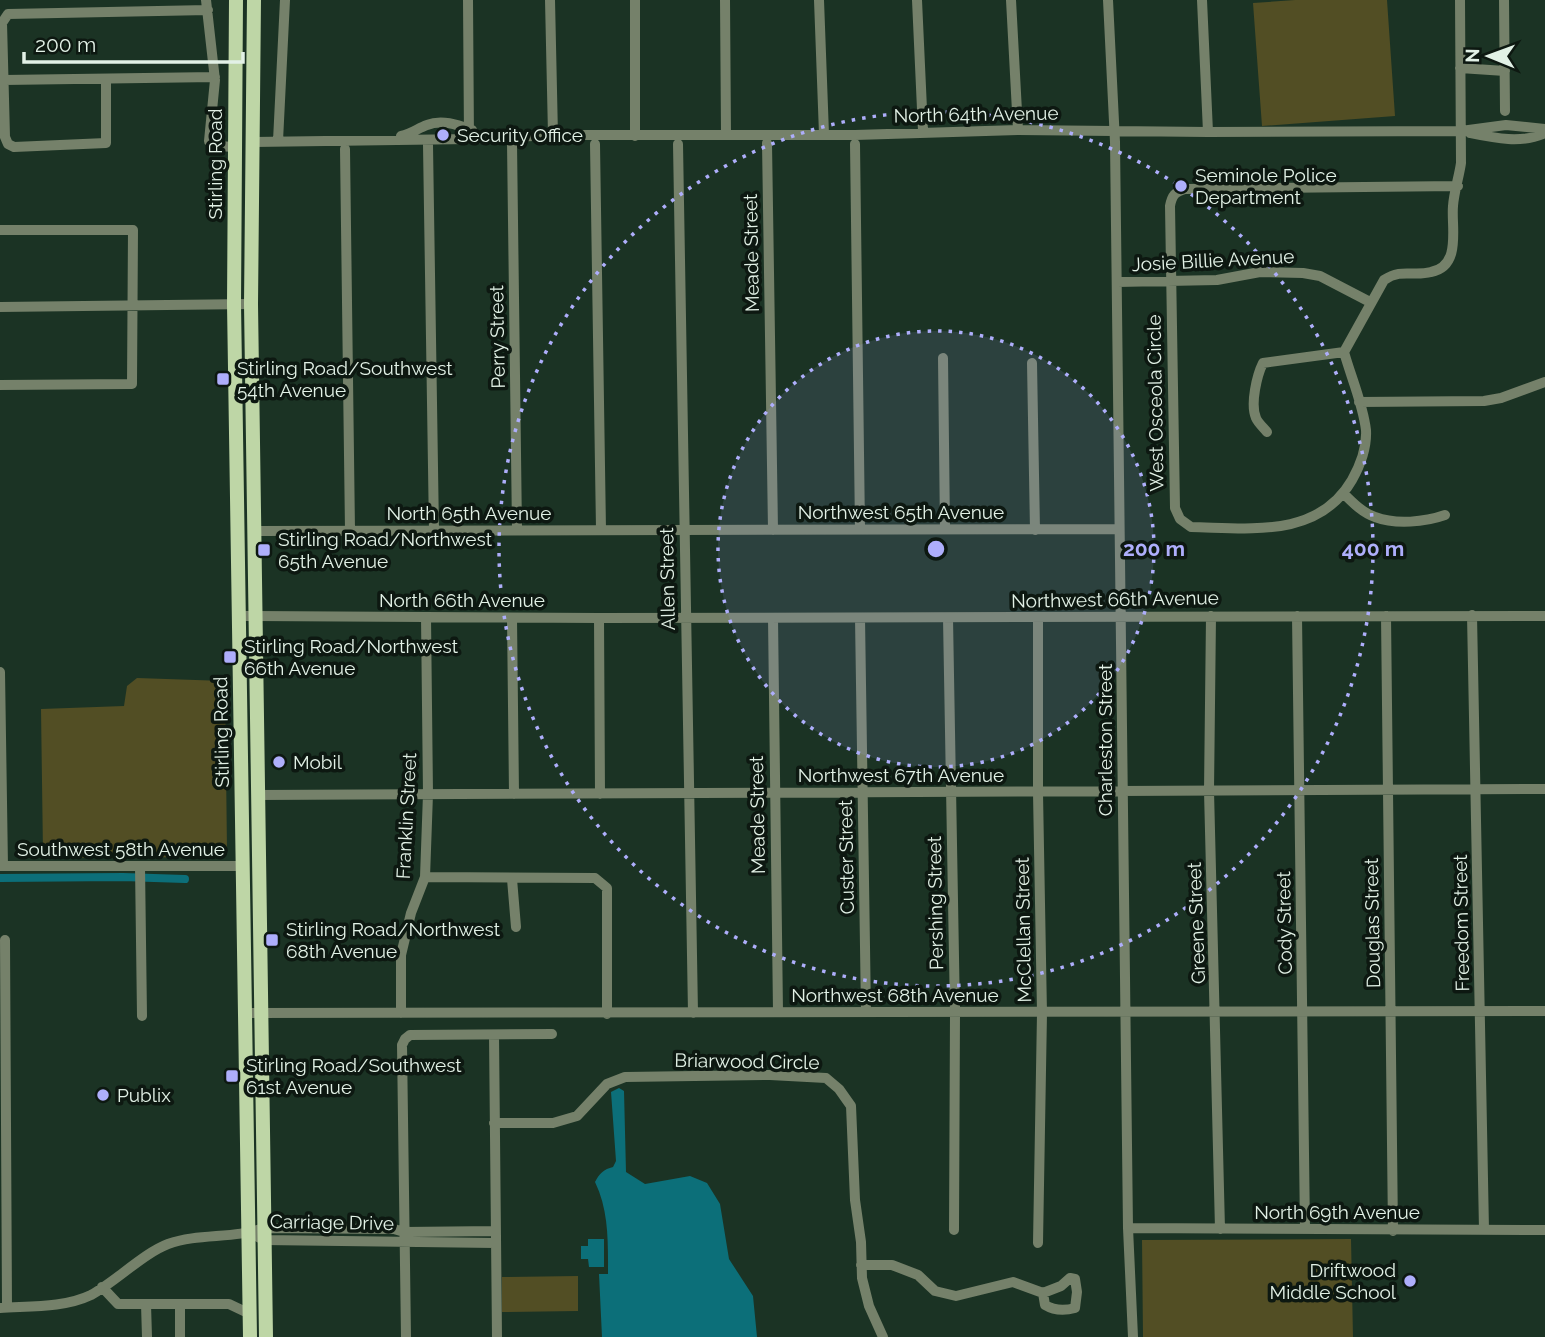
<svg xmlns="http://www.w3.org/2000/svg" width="1545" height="1337" font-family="Raleway,sans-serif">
<rect width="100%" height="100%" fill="#1b3324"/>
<path fill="#524e24" d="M 1295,0 L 1387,0 L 1395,116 L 1262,126 L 1253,3 Z
M 137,678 L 225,681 L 227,850 L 218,857 L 51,858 L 43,854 L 41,709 L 124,706 L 127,686 Z
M 1351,1239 L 1353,1337 L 1143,1337 L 1142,1240 Z
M 578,1276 L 578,1311 L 502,1312 L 502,1277 Z"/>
<path fill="#0c6f79" d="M 619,1088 L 624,1091 L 626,1172 L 645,1184 L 690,1176 L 707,1183 L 720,1204 L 729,1259 L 753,1296 L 757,1337 L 602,1337 L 599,1274 L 608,1274 C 608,1242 609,1211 595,1182 C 599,1174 604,1169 613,1167 L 616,1161 L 611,1092 Z
M 588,1239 L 604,1239 L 604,1267 L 589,1267 L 588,1259 L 581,1259 L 581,1246 L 588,1246 Z"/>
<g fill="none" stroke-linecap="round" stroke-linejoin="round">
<path stroke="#0c6f79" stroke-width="8" d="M 0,878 L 123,877 L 185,879"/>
<path stroke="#75816a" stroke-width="10" d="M 206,0 L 215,80 L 209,141 L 217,146 L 235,147
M 468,0 L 469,139
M 550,0 L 553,135
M 635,0 L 635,136
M 725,0 L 726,134
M 819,0 L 824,134
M 917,0 L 923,131
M 1011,0 L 1018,130
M 1108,0 L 1115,142 L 1128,1228 L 1133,1337
M 1202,0 L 1208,132
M 1504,0 L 1505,111
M 1460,68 L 1505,71
M 106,79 L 106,143 L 14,147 L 8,144 L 5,137 L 2,23 L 8,14 L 208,10
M 4,80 L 215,77
M 1470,133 C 1494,138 1522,144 1545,133
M 401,136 C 412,134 418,128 427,125 C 442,119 458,125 472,130
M 278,141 L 285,0
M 252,142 L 469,139 L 553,135 L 855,135 L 1018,130 L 1208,132 L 1461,131 L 1506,125 L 1545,129
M 512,143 L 517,530
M 767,143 L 773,530
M 595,144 L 601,530
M 678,144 L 693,1013
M 855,144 L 860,529
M 428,145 L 434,531
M 345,149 L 350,531
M 1458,186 L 1185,189 C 1175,192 1172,195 1170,206 L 1175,508 L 1180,519 L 1191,527 C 1248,528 1318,539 1352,480 C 1361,464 1367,448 1366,430 C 1363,404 1351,377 1344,352 L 1384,280 C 1402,268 1413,277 1431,272 C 1462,266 1451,227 1453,206 C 1454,192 1459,177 1461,163 L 1460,0
M 0,230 L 133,230 L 132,384 L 0,385
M 1117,282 L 1217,280 L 1260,272 L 1303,273 L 1320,276 L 1370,302
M 0,307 L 251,304
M 943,358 L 945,529
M 1032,363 L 1035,530
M 1359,402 L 1484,401 L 1501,398 L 1545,382
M 1267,432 C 1264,428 1258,423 1256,418 C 1250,404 1257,375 1263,363 L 1344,352
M 1344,494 C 1353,503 1363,513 1375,517 C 1396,525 1425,522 1445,515
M 254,531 L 1118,529
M 1472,615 L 1484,1230
M 238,616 L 599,618 L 1545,616
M 1211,616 L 1209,791 L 1220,1229
M 1297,616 L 1305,1229
M 1386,616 L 1393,1231
M 512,618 L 514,794
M 599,618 L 600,794
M 773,618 L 778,1012
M 860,618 L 866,1012
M 948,618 L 955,1013 L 954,1230
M 1038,618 L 1038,793 L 1042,1013 L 1038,1243
M 0,672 L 3,866
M 258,795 L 1545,789
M 0,866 L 243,866
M 140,866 L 142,1016
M 425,877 L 595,878 L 607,888 L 607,1014
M 512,879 L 516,927
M 5,940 L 7,1307
M 245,1013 L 1545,1011
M 401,1013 L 401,955 L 411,913 L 425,877 L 428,794 L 426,617
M 494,1035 L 497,1337
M 494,1123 L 553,1123 L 577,1116 L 607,1084 L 625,1077 L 770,1075 L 826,1078 L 839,1089 L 851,1106 L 855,1200 L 861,1242 L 862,1278 L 869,1306 L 883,1337
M 1128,1228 L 1545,1230
M 258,1237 L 264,1240 L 495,1243
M 861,1265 L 892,1265 L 918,1275 L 935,1291 L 956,1296 L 1013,1282 L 1043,1293 L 1061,1286 L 1070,1278 L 1075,1279 L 1077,1292 L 1075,1308 C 1064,1311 1055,1311 1045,1305 L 1043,1293
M 102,1287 L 118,1304 L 229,1304 L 250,1314
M 146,1304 L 147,1337
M 0,1308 C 29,1306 64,1308 91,1295 C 115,1282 144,1253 168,1244 C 199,1233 234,1239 264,1228 L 394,1229 L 404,1232 L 496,1231
M 180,1337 L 180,1304
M 406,1337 L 402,1045 L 405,1039 L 410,1035 L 552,1034"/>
<path stroke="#bed6a6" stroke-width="14" d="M 236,0 L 234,304 L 250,1337
M 254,0 L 251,304 L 266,1337"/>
</g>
<circle cx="936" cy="549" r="218" fill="#aeaefb" fill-opacity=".12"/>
<g fill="none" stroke="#aeaefb" stroke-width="3.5" stroke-dasharray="3.5 7">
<circle cx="936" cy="549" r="218"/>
<circle cx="936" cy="549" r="437"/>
</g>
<g fill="#aeaefb" stroke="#0d1811" stroke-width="2.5">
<circle cx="443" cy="135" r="7"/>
<circle cx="1181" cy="186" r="7"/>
<rect x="216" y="372" width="14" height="14" rx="3.5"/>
<rect x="257" y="543" width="14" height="14" rx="3.5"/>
<rect x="223" y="650" width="14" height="14" rx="3.5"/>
<circle cx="279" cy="762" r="7"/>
<rect x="265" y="933" width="14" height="14" rx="3.5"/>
<rect x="225" y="1069" width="14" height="14" rx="3.5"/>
<circle cx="103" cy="1095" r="7"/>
<circle cx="1410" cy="1281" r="7"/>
</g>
<g text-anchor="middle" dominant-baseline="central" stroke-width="7" stroke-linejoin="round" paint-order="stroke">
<g font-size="19" fill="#e2f1e6" stroke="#0d1811">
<text transform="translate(976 114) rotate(-1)">North 64th Avenue</text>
<text transform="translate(215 164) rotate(-90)">Stirling Road</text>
<text transform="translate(751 253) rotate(-91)">Meade Street</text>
<text transform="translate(1213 260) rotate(-3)">Josie Billie Avenue</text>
<text transform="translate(497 337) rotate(-91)">Perry Street</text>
<text transform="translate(1155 403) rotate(-91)">West Osceola Circle</text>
<text x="901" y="512">Northwest 65th Avenue</text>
<text x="469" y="513">North 65th Avenue</text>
<text transform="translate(667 579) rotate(-91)">Allen Street</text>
<text transform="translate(1115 599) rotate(-1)">Northwest 66th Avenue</text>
<text x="462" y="600">North 66th Avenue</text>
<text transform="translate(221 732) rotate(-91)">Stirling Road</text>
<text transform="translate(1105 740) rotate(-90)">Charleston Street</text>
<text x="901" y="775">Northwest 67th Avenue</text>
<text transform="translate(757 815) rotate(-91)">Meade Street</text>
<text transform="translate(406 816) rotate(-87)">Franklin Street</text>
<text x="121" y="849">Southwest 58th Avenue</text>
<text transform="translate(846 857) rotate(-91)">Custer Street</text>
<text transform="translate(935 903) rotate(-91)">Pershing Street</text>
<text transform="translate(1196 923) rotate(-92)">Greene Street</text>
<text transform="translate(1284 923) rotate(-91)">Cody Street</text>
<text transform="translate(1372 923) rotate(-91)">Douglas Street</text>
<text transform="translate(1461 923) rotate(-91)">Freedom Street</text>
<text transform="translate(1023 930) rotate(-91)">McClellan Street</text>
<text x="895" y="995">Northwest 68th Avenue</text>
<text transform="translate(747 1061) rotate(1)">Briarwood Circle</text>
<text x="1337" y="1212">North 69th Avenue</text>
<text transform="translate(332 1222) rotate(1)">Carriage Drive</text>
</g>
<g font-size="19" fill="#e2f1e6" stroke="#0d1811" text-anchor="start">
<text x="457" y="135">Security Office</text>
<text x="1195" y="175">Seminole Police<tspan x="1195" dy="22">Department</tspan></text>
<text x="237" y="368">Stirling Road/Southwest<tspan x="237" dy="22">54th Avenue</tspan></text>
<text x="278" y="539">Stirling Road/Northwest<tspan x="278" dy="22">65th Avenue</tspan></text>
<text x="244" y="646">Stirling Road/Northwest<tspan x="244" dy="22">66th Avenue</tspan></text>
<text x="293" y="762">Mobil</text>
<text x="286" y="929">Stirling Road/Northwest<tspan x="286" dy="22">68th Avenue</tspan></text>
<text x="246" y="1065">Stirling Road/Southwest<tspan x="246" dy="22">61st Avenue</tspan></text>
<text x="117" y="1095">Publix</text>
<text x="1396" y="1270" text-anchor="end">Driftwood<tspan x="1396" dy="22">Middle School</tspan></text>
</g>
</g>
<circle cx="936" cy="549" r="10" fill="#aeaefb" stroke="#0d1811" stroke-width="3.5"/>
<g font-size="21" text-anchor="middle" font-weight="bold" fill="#aeaefb" stroke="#0d1811" stroke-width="7" stroke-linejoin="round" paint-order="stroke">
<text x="1154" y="556">200 m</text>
<text x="1373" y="556">400 m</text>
</g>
<g transform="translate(1489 56) rotate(271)" stroke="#0d1811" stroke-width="5" paint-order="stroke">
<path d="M0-5L12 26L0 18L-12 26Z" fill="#e2f1e6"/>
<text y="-10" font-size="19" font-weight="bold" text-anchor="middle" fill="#e2f1e6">N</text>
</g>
<path d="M24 52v10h219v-10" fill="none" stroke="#e2f1e6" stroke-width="3.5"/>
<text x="35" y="52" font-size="21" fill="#e2f1e6" stroke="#0d1811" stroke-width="5" paint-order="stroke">200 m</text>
</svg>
